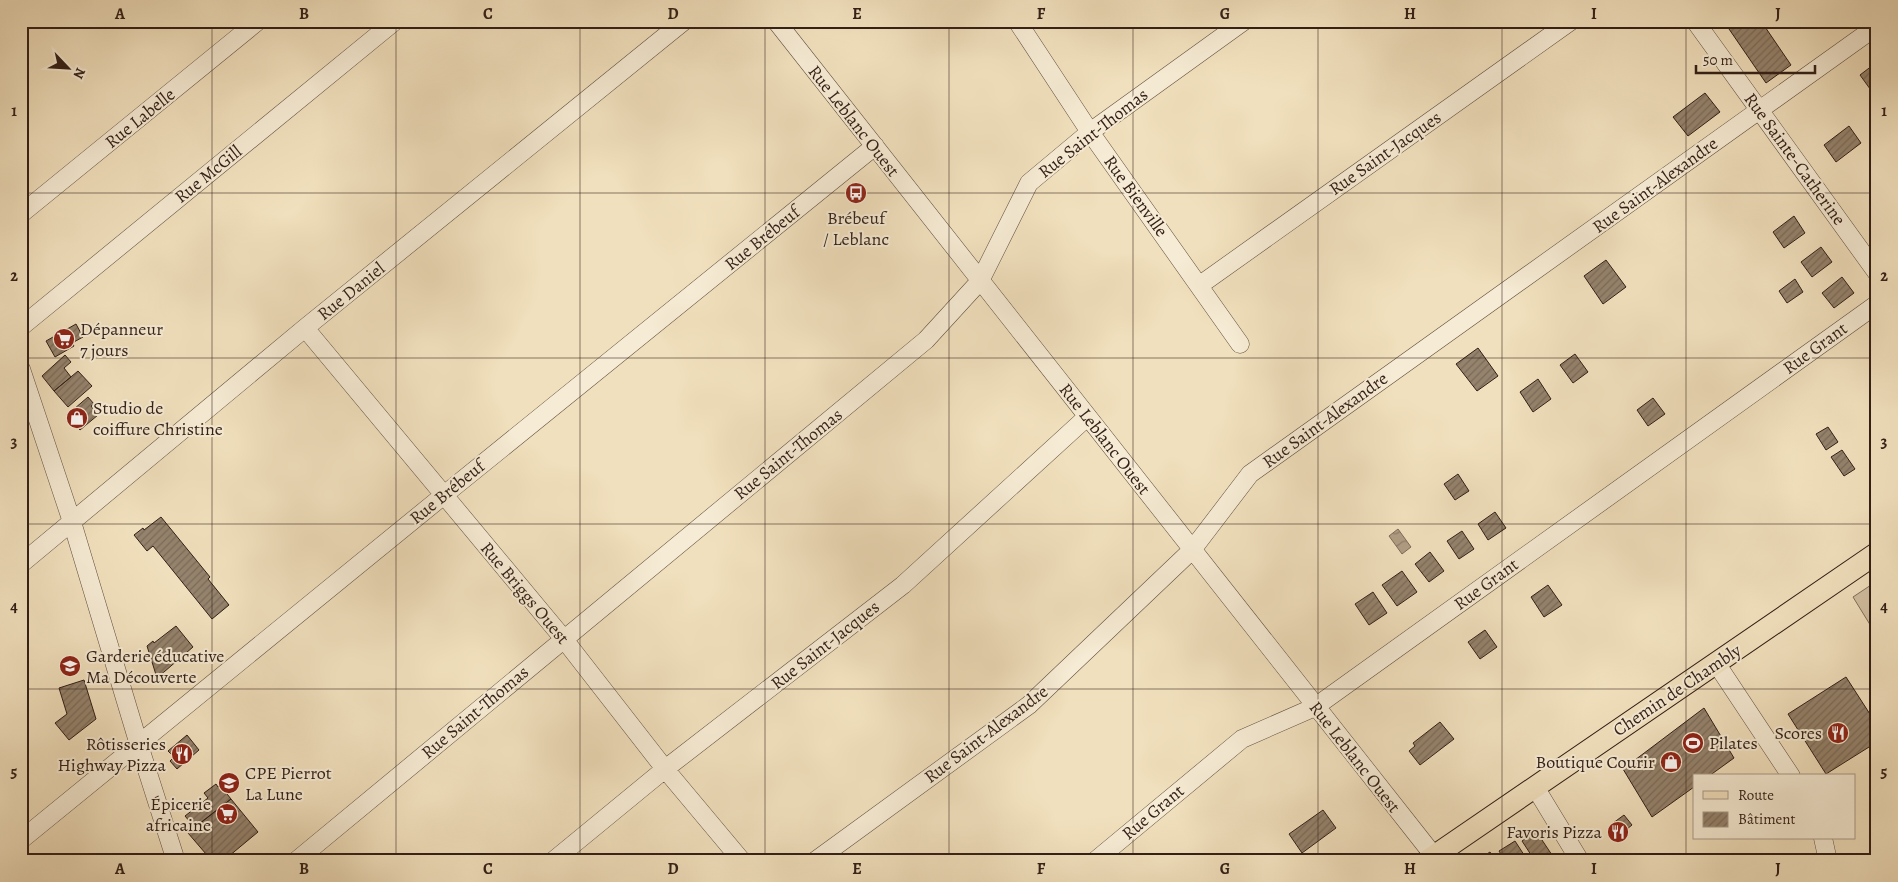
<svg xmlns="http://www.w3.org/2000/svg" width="1898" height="882" font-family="Alegreya,serif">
<defs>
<pattern id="water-waves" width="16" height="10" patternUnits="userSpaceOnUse" patternTransform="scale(1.25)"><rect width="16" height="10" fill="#b09e85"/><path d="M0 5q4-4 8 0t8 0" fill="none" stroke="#90806c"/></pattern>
<pattern id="building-hatch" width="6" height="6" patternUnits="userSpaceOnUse" patternTransform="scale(1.25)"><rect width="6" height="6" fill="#95836d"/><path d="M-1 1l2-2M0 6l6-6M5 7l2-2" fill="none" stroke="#7a6b59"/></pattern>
</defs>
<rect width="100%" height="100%" fill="#f1e0bd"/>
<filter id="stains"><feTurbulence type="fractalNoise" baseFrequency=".004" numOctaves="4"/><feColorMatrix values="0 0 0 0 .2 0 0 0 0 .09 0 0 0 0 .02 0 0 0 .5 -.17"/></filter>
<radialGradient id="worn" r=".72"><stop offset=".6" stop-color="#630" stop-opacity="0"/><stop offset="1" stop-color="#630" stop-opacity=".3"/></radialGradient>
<path fill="#d1bfa1" stroke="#826f5c" d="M 1877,581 L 1877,636 L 1853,597 Z"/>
<path fill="url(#water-waves)" stroke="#7e6b59" d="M 1398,529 L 1411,547 L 1402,554 L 1389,536 Z"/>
<path fill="url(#building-hatch)" stroke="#321f17" d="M 1740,21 L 1761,21 L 1791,65 L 1766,83 L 1729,29 Z
M 1877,62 L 1877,90 L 1873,93 L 1860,75 Z
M 1705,93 L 1720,112 L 1688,136 L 1673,117 Z
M 1849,126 L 1861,143 L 1836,162 L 1824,145 Z
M 1794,216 L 1805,233 L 1784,248 L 1773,232 Z
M 1821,247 L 1832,262 L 1812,277 L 1801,262 Z
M 1606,260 L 1626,287 L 1603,304 L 1584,276 Z
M 1842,277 L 1854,293 L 1834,308 L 1822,293 Z
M 1795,279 L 1803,292 L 1787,303 L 1779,291 Z
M 76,324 L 83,337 L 72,343 L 74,346 L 55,357 L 46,341 Z
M 1478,348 L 1498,376 L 1477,391 L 1456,364 Z
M 1575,354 L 1588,372 L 1573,383 L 1560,365 Z
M 65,355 L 71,362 L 64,368 L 71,377 L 54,391 L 42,376 Z
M 78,371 L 92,386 L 68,407 L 54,391 Z
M 1538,379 L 1551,399 L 1533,412 L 1520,392 Z
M 88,397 L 94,404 L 91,406 L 98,415 L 80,430 L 67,415 Z
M 1653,398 L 1665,414 L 1648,426 L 1637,410 Z
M 1828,427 L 1838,442 L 1826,450 L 1816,434 Z
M 1842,450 L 1855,469 L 1844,476 L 1831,457 Z
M 1458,474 L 1469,491 L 1455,500 L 1444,484 Z
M 1495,512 L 1506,528 L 1488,540 L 1478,524 Z
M 161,517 L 210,577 L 208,579 L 229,605 L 212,619 L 153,546 L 147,551 L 134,535 L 143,528 L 144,530 Z
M 1462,531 L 1474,549 L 1459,559 L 1447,541 Z
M 1430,552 L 1444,571 L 1429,582 L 1415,564 Z
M 1402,571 L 1417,592 L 1397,606 L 1382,585 Z
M 1548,585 L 1562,605 L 1544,617 L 1531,597 Z
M 1373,592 L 1387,613 L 1369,625 L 1355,604 Z
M 176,626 L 193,647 L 157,678 L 147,646 L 153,641 L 154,643 Z
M 1485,630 L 1497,647 L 1480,659 L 1468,642 Z
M 1846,677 L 1877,725 L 1877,742 L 1826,774 L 1788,714 Z
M 84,680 L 96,719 L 69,740 L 55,723 L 67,714 L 59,688 Z
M 1704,708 L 1734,758 L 1709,776 L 1694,776 L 1694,787 L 1652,817 L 1623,769 Z
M 1440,722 L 1454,739 L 1420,765 L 1409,751 L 1415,746 L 1413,743 Z
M 187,735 L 199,750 L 177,769 L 170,761 L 174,757 L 168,751 Z
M 216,784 L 218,787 L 220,785 L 231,799 L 191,830 L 187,824 L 190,822 L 185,816 L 208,798 L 204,793 Z
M 231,799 L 258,832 L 223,861 L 212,861 L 188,833 Z
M 1323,810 L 1336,828 L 1302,853 L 1289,834 Z
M 1624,815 L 1632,825 L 1617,837 L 1609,826 Z
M 1536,831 L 1552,855 L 1542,861 L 1535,861 L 1522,841 Z
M 1515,841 L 1528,861 L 1505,861 L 1499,851 Z
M 1490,852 L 1496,861 L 1476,861 Z"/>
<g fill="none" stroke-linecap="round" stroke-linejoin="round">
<g stroke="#624f40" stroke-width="19">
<path id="minor" d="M 776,21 L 1434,856
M 1017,21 L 1090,132 L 1240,344
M 1695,21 L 1877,273
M 21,214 L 258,21
M 1200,285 L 1571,21
M 21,327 L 395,21
M 305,328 L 563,638 L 665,769 L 742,861
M 21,369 L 72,522 L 139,745 L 176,861
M 21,564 L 305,328 L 684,21
M 1716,663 L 1791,776
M 1535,787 L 1580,861
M 1823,838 L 1828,861
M 21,840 L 444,495 L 875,146
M 296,861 L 926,340 L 980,281 L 1029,183 L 1090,132 L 1244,21
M 553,861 L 665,769 L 903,585 L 1087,417
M 815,861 L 1029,705 L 1192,550 L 1250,474 L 1877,26
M 1095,861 L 1242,739 L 1315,707 L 1877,304"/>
</g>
<g stroke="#321f17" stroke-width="23">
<path id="major" d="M 1427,861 L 1877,553"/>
</g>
<use href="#minor" stroke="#f6ebd4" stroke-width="18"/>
<use href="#major" stroke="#f1e0bd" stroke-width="21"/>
</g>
<path fill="none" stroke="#321f17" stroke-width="1" stroke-opacity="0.55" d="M 212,21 L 212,861M 396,21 L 396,861M 580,21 L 580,861M 765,21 L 765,861M 949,21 L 949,861M 1133,21 L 1133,861M 1318,21 L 1318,861M 1502,21 L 1502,861M 1686,21 L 1686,861M 21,193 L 1877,193M 21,358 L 1877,358M 21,524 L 1877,524M 21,689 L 1877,689"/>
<defs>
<g id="bus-disc" transform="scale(1.125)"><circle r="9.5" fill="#8f2418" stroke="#f6ebd4"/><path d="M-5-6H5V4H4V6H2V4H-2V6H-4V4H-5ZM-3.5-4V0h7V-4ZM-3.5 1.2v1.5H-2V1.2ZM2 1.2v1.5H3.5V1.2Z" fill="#fff"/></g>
<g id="supermarket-disc" transform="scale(1.125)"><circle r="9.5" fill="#8f2418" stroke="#f6ebd4"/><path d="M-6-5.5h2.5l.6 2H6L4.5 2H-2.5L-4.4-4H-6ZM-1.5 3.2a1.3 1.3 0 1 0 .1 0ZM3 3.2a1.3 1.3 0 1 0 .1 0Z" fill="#fff"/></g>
<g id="shop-disc" transform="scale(1.125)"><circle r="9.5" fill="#8f2418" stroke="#f6ebd4"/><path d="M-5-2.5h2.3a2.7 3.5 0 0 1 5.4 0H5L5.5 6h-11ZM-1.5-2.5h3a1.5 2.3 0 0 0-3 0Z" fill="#fff"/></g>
<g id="school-disc" transform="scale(1.125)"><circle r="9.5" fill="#8f2418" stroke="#f6ebd4"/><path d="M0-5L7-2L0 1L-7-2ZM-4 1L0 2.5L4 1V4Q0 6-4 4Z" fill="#fff"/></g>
<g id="restaurant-disc" transform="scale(1.125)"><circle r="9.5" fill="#8f2418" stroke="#f6ebd4"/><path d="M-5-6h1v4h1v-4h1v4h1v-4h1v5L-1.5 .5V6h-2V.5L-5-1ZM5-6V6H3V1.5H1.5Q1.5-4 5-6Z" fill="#fff"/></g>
<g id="stadium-disc" transform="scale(1.125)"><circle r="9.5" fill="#8f2418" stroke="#f6ebd4"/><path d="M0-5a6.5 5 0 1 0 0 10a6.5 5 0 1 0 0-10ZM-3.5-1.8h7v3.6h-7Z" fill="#fff"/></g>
</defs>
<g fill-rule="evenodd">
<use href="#bus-disc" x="856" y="193"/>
<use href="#supermarket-disc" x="64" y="339"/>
<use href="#shop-disc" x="77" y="418"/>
<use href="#school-disc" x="70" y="666"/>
<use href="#restaurant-disc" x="1838" y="733"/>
<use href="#stadium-disc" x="1693" y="743"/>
<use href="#restaurant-disc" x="182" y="754"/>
<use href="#shop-disc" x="1671" y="762"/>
<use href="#school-disc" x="229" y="783"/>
<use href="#supermarket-disc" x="227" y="814"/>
<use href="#restaurant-disc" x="1618" y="832"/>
</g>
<g text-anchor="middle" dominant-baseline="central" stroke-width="4" stroke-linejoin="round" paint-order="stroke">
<g font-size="18" fill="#321f17" stroke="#f6ebd4">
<text transform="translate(140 118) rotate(-39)">Rue Labelle</text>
<text transform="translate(854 121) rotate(52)">Rue Leblanc Ouest</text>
<text transform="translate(1093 133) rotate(-38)">Rue Saint-Thomas</text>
<text transform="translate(1385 153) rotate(-35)">Rue Saint-Jacques</text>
<text transform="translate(1795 159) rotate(54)">Rue Sainte-Catherine</text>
<text transform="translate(208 174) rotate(-39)">Rue McGill</text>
<text transform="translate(1655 185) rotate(-36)">Rue Saint-Alexandre</text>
<text transform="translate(1136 196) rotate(54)">Rue Bienville</text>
<text transform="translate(762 238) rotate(-39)">Rue Brébeuf</text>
<text transform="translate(351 291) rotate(-39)">Rue Daniel</text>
<text transform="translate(1815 348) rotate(-36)">Rue Grant</text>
<text transform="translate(1325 420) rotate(-36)">Rue Saint-Alexandre</text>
<text transform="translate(1105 439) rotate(52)">Rue Leblanc Ouest</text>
<text transform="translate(788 454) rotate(-39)">Rue Saint-Thomas</text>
<text transform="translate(447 492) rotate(-39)">Rue Brébeuf</text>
<text transform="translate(1486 584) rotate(-36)">Rue Grant</text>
<text transform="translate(525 593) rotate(50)">Rue Briggs Ouest</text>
<text transform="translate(825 645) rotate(-38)">Rue Saint-Jacques</text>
<text transform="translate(1677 690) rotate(-34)">Chemin de Chambly</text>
<text transform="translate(475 712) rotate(-40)">Rue Saint-Thomas</text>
<text transform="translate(986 734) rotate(-37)">Rue Saint-Alexandre</text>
<text transform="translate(1355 757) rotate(52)">Rue Leblanc Ouest</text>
<text transform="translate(1153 812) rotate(-40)">Rue Grant</text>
</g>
<g font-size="18" fill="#321f17" stroke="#f6ebd4" text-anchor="start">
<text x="856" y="218" text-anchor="middle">Brébeuf<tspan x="856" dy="21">/ Leblanc</tspan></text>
<text x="80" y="329">Dépanneur<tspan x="80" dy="21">7 jours</tspan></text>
<text x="93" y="408">Studio de<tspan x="93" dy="21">coiffure Christine</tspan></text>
<text x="86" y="656">Garderie éducative<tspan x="86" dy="21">Ma Découverte</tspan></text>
<text x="1822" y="733" text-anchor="end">Scores</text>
<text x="1709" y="743">Pilates</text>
<text x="166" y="744" text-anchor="end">Rôtisseries<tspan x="166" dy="21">Highway Pizza</tspan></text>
<text x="1655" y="762" text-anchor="end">Boutique Courir</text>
<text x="245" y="773">CPE Pierrot<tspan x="245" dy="21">La Lune</tspan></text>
<text x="211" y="804" text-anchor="end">Épicerie<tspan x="211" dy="21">africaine</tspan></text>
<text x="1602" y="832" text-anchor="end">Favoris Pizza</text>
</g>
</g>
<rect width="1898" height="882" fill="none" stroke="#f1e0bd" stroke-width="55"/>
<rect x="1693" y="774" width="162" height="65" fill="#f6ebd4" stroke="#a89988"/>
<rect x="1703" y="791" width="25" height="8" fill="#f1e0bd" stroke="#a89988"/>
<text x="1738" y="800" font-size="15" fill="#321f17">Route</text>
<rect x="1703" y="812" width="25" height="15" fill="url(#building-hatch)" stroke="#a89988"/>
<text x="1738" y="824" font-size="15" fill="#321f17">Bâtiment</text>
<g transform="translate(68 68) rotate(115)" stroke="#f6ebd4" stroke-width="4" paint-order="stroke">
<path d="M0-4L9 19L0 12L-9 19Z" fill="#321f17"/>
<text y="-8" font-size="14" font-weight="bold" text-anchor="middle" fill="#321f17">N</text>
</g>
<path d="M1696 65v8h119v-8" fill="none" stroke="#321f17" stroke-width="2.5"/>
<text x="1703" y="65" font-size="15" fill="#321f17" stroke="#f6ebd4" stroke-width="4" paint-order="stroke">50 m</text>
<rect x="28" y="28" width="1842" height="826" fill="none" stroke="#321f17" stroke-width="2"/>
<g font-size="16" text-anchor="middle" font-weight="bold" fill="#321f17">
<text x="120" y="19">A</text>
<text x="304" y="19">B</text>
<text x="488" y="19">C</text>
<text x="673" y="19">D</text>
<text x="857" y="19">E</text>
<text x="1041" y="19">F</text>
<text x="1225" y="19">G</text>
<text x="1410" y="19">H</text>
<text x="1594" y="19">I</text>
<text x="1778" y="19">J</text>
<text x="14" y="116">1</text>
<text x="1884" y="116">1</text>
<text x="14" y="281">2</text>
<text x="1884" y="281">2</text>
<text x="14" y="447">3</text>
<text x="1884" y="447">3</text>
<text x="14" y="612">4</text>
<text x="1884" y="612">4</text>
<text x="14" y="777">5</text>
<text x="1884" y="777">5</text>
<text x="120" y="874">A</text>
<text x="304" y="874">B</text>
<text x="488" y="874">C</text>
<text x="673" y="874">D</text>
<text x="857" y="874">E</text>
<text x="1041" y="874">F</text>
<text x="1225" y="874">G</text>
<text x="1410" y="874">H</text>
<text x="1594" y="874">I</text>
<text x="1778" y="874">J</text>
</g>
<rect width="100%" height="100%" filter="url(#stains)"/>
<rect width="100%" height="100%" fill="url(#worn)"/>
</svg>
